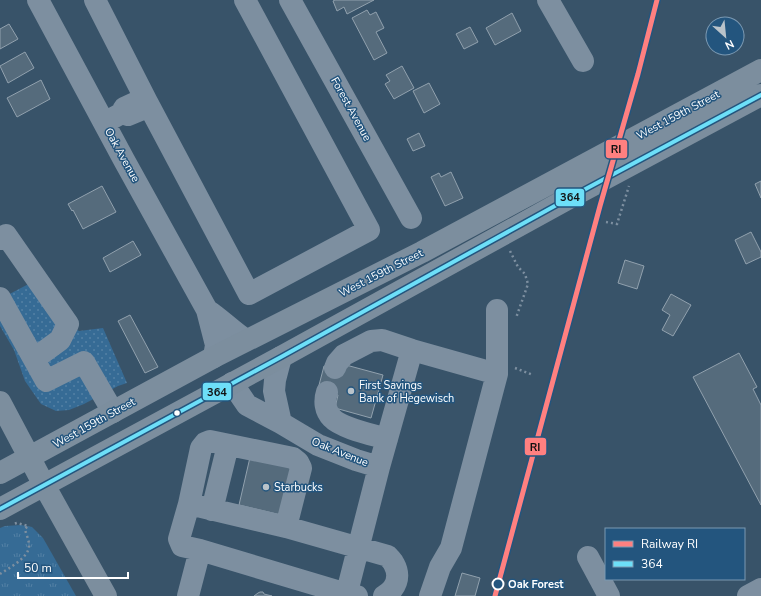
<svg xmlns="http://www.w3.org/2000/svg" width="761" height="596" font-family="'Nunito Sans',sans-serif">
<defs>
<pattern id="grass-dots" width="8" height="8" patternUnits="userSpaceOnUse"><rect width="8" height="8" fill="#366b95"/><path d="M2 2h.1M6 6h.1" fill="none" stroke="#5481a5" stroke-width="1.8" stroke-linecap="round"/></pattern>
<pattern id="park-tufts" width="24" height="20" patternUnits="userSpaceOnUse"><rect width="24" height="20" fill="#366b95"/><path d="M3 7l-1-3M5 7V3M7 7l1-3M15 17l-1-3M17 17v-4M19 17l1-3" fill="none" stroke="#5481a5"/></pattern>
</defs>
<rect width="100%" height="100%" fill="#385369"/>
<path fill="url(#grass-dots)" d="M 40,278 L 68,324 L 79,331 L 103,328 L 127,383 L 118,386 L 84,404 L 69,410 L 56,411 L 41,404 L 25,381 L 14,350 L 0,326 L 0,299 Z"/>
<path fill="url(#park-tufts)" d="M 21,525 L 32,527 L 43,538 L 76,596 L 0,596 L 0,528 L 5,526 Z"/>
<path fill="#556b7c" stroke="#91a1ae" d="M 335,0 L 374,0 L 347,14 L 344,7 L 337,11 L 333,1 Z
M 367,10 L 370,15 L 376,12 L 384,28 L 376,32 L 387,53 L 374,60 L 352,18 Z
M 512,13 L 521,31 L 495,45 L 486,28 Z
M 9,24 L 18,39 L 0,49 L 0,29 Z
M 470,27 L 478,42 L 464,49 L 456,34 Z
M 25,52 L 34,68 L 8,83 L 0,66 Z
M 402,66 L 414,88 L 394,99 L 385,84 L 390,81 L 386,75 Z
M 41,80 L 50,99 L 17,117 L 7,98 Z
M 429,83 L 440,104 L 424,113 L 413,91 Z
M 419,133 L 425,146 L 413,151 L 407,139 Z
M 451,172 L 463,198 L 445,206 L 431,177 L 439,173 L 441,177 Z
M 761,181 L 761,198 L 755,184 Z
M 102,186 L 116,212 L 83,229 L 73,210 L 72,211 L 68,204 Z
M 751,232 L 761,252 L 761,257 L 746,264 L 735,240 Z
M 133,241 L 141,255 L 110,272 L 103,258 Z
M 625,260 L 644,266 L 637,289 L 618,283 Z
M 671,294 L 691,305 L 673,336 L 662,330 L 670,315 L 662,310 Z
M 130,315 L 158,367 L 145,373 L 118,321 Z
M 739,353 L 757,387 L 753,389 L 761,405 L 761,505 L 693,377 Z
M 346,365 L 383,375 L 371,418 L 335,408 L 338,395 L 320,390 L 318,389 L 324,366 Z
M 251,453 L 295,469 L 281,515 L 239,505 Z
M 462,573 L 480,578 L 475,596 L 455,596 Z
M 260,592 L 263,592 L 264,594 L 272,596 L 254,596 L 258,593 Z"/>
<g fill="none" stroke-linecap="round" stroke-linejoin="round">
<path stroke="#7d8fa0" stroke-width="2.5" stroke-dasharray="2 3" stroke-linecap="butt" d="M 606,222 L 617,224 L 629,186
M 510,251 L 518,267 L 525,274 L 528,284 L 516,318
M 515,368 L 533,375
M 0,574 C 9,568 30,557 29,545 C 29,540 26,534 25,529 L 28,526 L 17,523 L 13,524"/>
<path stroke="#7d8fa0" stroke-width="22" d="M 38,0 L 124,160 L 207,310 L 216,345 L 214,357
M 95,0 L 147,102
M 290,0 L 411,218
M 548,0 L 583,61
M 142,104 L 147,102 L 249,294 L 369,230 L 245,0
M 104,123 L 122,113 L 124,108 L 137,102 L 142,104 L 140,110 L 128,115 L 122,113
M 0,239 L 6,235 L 68,324 L 60,340 L 34,359
M 0,298 L 46,381 L 84,362 L 113,412
M 207,310 C 221,319 232,331 246,340
M 335,368 L 337,363 L 344,355 L 371,341 L 382,340 L 412,350 L 497,374
M 232,383 L 247,405 L 281,423 L 318,445 L 356,460 L 379,467 L 412,350
M 327,392 C 324,401 325,411 332,418 C 341,428 374,435 387,439
M 281,423 L 274,391 L 275,380 L 281,357
M 189,504 L 201,448 L 205,443 L 210,441 L 293,458 L 298,462 L 301,468 L 286,527
M 212,510 L 228,445
M 200,550 L 182,546 L 179,539 L 189,504 L 286,527 L 388,556 C 390,559 393,561 394,564 C 401,577 396,589 384,596
M 588,557 L 609,596
M 188,596 L 200,550 L 347,594 L 357,596
M 346,596 L 379,467
M 430,596 L 440,567 L 451,548 L 497,374 L 497,310
M 748,596 L 761,589"/>
<path stroke="#7c8e9e" stroke-width="22" d="M 0,402 L 44,485 L 106,596
M 0,473 L 214,357 L 422,252 L 761,70
M 0,509 L 281,357 L 580,192 L 761,95"/>
<g stroke="#23557e" stroke-width="7">
<path id="bus-1" d="M 0,509 L 281,357 L 580,192 L 761,95"/>
</g>
<use href="#bus-1" stroke="#6ddff8" stroke-width="4"/>
<g stroke="#23557e" stroke-width="8">
<path id="rail-1" d="M 495,596 L 600,206 L 638,74 L 657,0"/>
</g>
<use href="#rail-1" stroke="#ff8080" stroke-width="5"/>
</g>
<g fill="#b9c3ca" stroke="#23557e" stroke-width="1.5">
<circle cx="351" cy="391" r="4"/>
<circle cx="266" cy="487" r="4"/>
</g>
<circle fill="#fff" stroke="#23557e" stroke-width="1.5" cx="177" cy="413" r="3.5"/>
<circle fill="#23557e" stroke="#fff" stroke-width="2" cx="498" cy="584" r="5.5"/>
<g text-anchor="middle" dominant-baseline="central" stroke-width="3" stroke-linejoin="round" paint-order="stroke">
<g font-size="11" fill="#fff" stroke="#23557e">
<text transform="translate(351 109) rotate(61)">Forest Avenue</text>
<text transform="translate(678 115) rotate(-28)">West 159th Street</text>
<text transform="translate(122 155) rotate(61)">Oak Avenue</text>
<text transform="translate(381 273) rotate(-27)">West 159th Street</text>
<text transform="translate(94 423) rotate(-29)">West 159th Street</text>
<text transform="translate(340 452) rotate(22)">Oak Avenue</text>
</g>
<g font-size="11" fill="#fff" stroke="#23557e" text-anchor="start">
<text x="359" y="385">First Savings<tspan x="359" dy="13">Bank of Hegewisch</tspan></text>
<text x="274" y="487">Starbucks</text>
</g>
<g font-size="11" font-weight="bold" fill="#fff" stroke="#23557e" text-anchor="start">
<text x="508" y="584">Oak Forest</text>
</g>
</g>
<g stroke="#23557e" stroke-width="1.5">
<rect x="605" y="139" width="23" height="20" rx="4" fill="#ff8080"/>
<rect x="555" y="188" width="30" height="19" rx="4" fill="#6ddff8"/>
<rect x="202" y="382" width="30" height="19" rx="4" fill="#6ddff8"/>
<rect x="524" y="437" width="23" height="19" rx="4" fill="#ff8080"/>
</g>
<g font-size="11" text-anchor="middle" font-weight="bold" fill="#111">
<text x="616" y="153">RI</text>
<text x="570" y="201">364</text>
<text x="217" y="396">364</text>
<text x="535" y="451">RI</text>
</g>
<rect x="605" y="528" width="140" height="52" fill="#23557e" stroke="#7b99b2"/>
<rect x="613" y="541" width="20" height="6" fill="#ff8080" stroke="#7b99b2"/>
<text x="641" y="548" font-size="12" fill="#ffffff">Railway RI</text>
<rect x="613" y="561" width="20" height="6" fill="#6ddff8" stroke="#7b99b2"/>
<text x="641" y="568" font-size="12" fill="#ffffff">364</text>
<g transform="translate(725 36) rotate(153)"><circle r="19" fill="#23557e" stroke="#7b99b2"/>
<path d="M0-3L7 15L0 10L-7 15Z" fill="#b9c3ca"/>
<text y="-6" font-size="11" font-weight="bold" text-anchor="middle" fill="#ffffff">N</text>
</g>
<path d="M18 572v6h110v-6" fill="none" stroke="#ffffff" stroke-width="2"/>
<text x="24" y="572" font-size="12" fill="#ffffff" stroke="#23557e" stroke-width="3" paint-order="stroke">50 m</text>
</svg>
